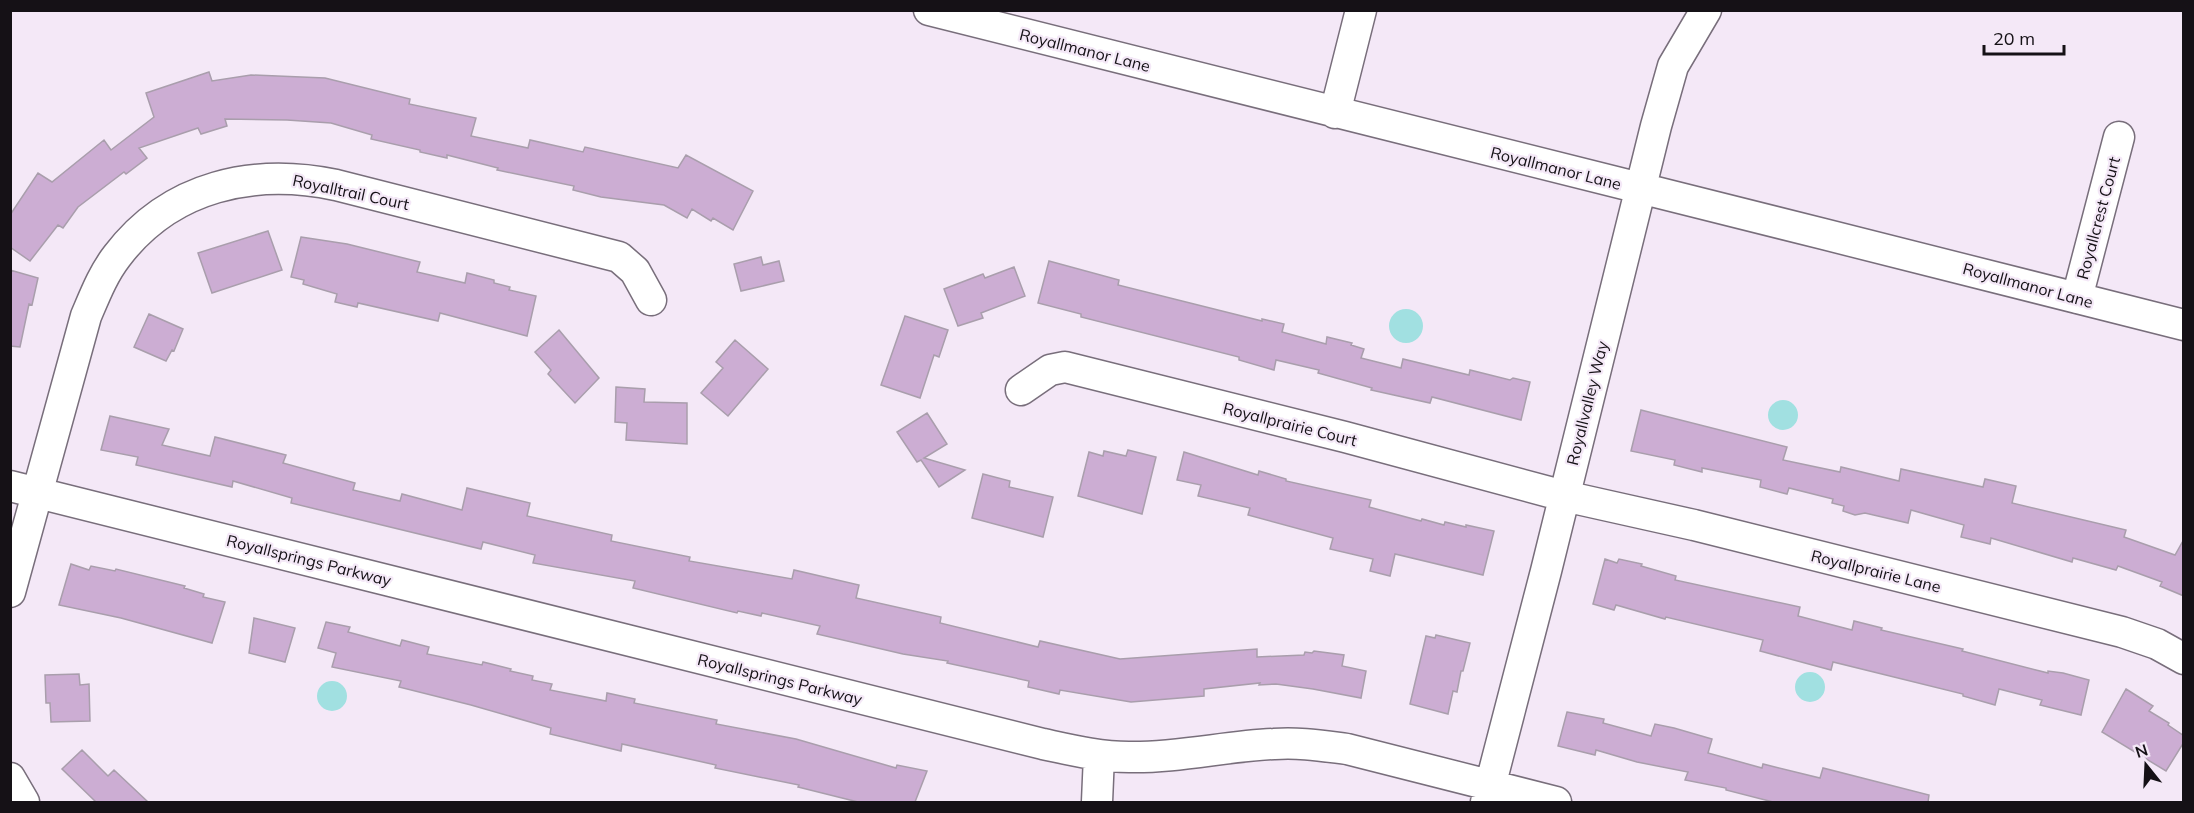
<svg xmlns="http://www.w3.org/2000/svg" width="2194" height="813" font-family="Mulish,sans-serif">
<rect width="100%" height="100%" fill="#f4e8f7"/>
<path fill="#a1e0e1" d="M1389 326a17 17 0 1 1 34 0a17 17 0 1 1-34 0Z
M1768 415a15 15 0 1 1 30 0a15 15 0 1 1-30 0Z
M1795 687a15 15 0 1 1 30 0a15 15 0 1 1-30 0Z
M317 696a15 15 0 1 1 30 0a15 15 0 1 1-30 0Z"/>
<path fill="#ccadd3" stroke="#a99eac" stroke-width="1.5" d="M 209,72 L 212,81 L 251,75 L 325,78 L 410,99 L 409,104 L 476,118 L 471,136 L 528,148 L 530,140 L 583,152 L 585,147 L 678,168 L 686,155 L 753,191 L 733,230 L 713,218 L 711,221 L 692,209 L 687,218 L 664,205 L 601,197 L 573,190 L 574,186 L 497,170 L 498,168 L 447,155 L 447,158 L 420,152 L 420,150 L 371,139 L 372,135 L 331,123 L 287,120 L 225,119 L 227,126 L 201,134 L 198,128 L 139,148 L 147,158 L 126,174 L 124,172 L 78,207 L 63,228 L 58,225 L 30,261 L 10,247 L 10,215 L 38,173 L 52,182 L 104,140 L 111,150 L 154,117 L 146,93 Z
M 268,231 L 282,270 L 212,293 L 198,253 Z
M 301,237 L 347,244 L 420,262 L 417,272 L 465,283 L 467,273 L 494,280 L 494,283 L 510,287 L 509,290 L 536,296 L 527,336 L 440,313 L 438,321 L 358,303 L 357,307 L 335,302 L 337,294 L 303,284 L 304,280 L 291,277 Z
M 761,257 L 763,265 L 779,261 L 784,281 L 741,291 L 734,264 Z
M 1049,261 L 1119,280 L 1118,285 L 1262,321 L 1262,319 L 1284,324 L 1282,332 L 1326,344 L 1327,337 L 1352,343 L 1351,345 L 1364,349 L 1361,358 L 1401,368 L 1403,359 L 1469,375 L 1470,370 L 1510,380 L 1513,378 L 1530,382 L 1521,420 L 1432,397 L 1430,403 L 1371,390 L 1372,388 L 1318,373 L 1319,370 L 1276,360 L 1274,370 L 1239,360 L 1239,357 L 1081,317 L 1081,314 L 1038,303 Z
M 1014,267 L 1025,296 L 981,313 L 983,318 L 958,326 L 944,289 L 983,274 L 985,278 Z
M 10,270 L 38,278 L 32,305 L 29,304 L 20,347 L 10,346 Z
M 149,314 L 183,329 L 174,351 L 172,350 L 166,361 L 134,347 Z
M 905,316 L 948,330 L 939,357 L 934,355 L 920,398 L 881,385 Z
M 559,330 L 599,378 L 575,403 L 548,374 L 551,370 L 535,352 Z
M 735,340 L 768,369 L 728,416 L 701,393 L 723,368 L 716,362 Z
M 616,387 L 645,389 L 644,402 L 687,403 L 687,444 L 626,440 L 627,423 L 615,422 Z
M 1641,410 L 1787,447 L 1783,460 L 1840,472 L 1841,467 L 1899,481 L 1901,469 L 1983,487 L 1985,479 L 2016,486 L 2012,503 L 2126,530 L 2124,537 L 2175,555 L 2184,539 L 2184,596 L 2160,586 L 2162,582 L 2118,566 L 2116,570 L 2073,558 L 2072,562 L 1991,538 L 1990,544 L 1961,537 L 1964,525 L 1911,510 L 1908,523 L 1865,513 L 1855,515 L 1843,511 L 1844,506 L 1832,503 L 1833,499 L 1789,488 L 1787,494 L 1760,487 L 1761,480 L 1702,468 L 1702,472 L 1674,465 L 1675,460 L 1631,451 Z
M 927,413 L 947,444 L 924,458 L 965,470 L 939,487 L 921,460 L 917,462 L 897,432 Z
M 110,416 L 169,429 L 162,445 L 210,456 L 215,437 L 286,455 L 283,463 L 355,483 L 353,490 L 400,501 L 402,494 L 462,510 L 467,488 L 530,503 L 527,516 L 612,535 L 611,541 L 690,557 L 689,561 L 792,579 L 794,570 L 859,585 L 856,598 L 941,617 L 940,623 L 1038,647 L 1040,641 L 1120,659 L 1257,649 L 1257,657 L 1304,655 L 1305,652 L 1312,653 L 1314,651 L 1344,655 L 1342,666 L 1366,671 L 1361,698 L 1313,689 L 1276,684 L 1259,685 L 1260,683 L 1204,689 L 1204,696 L 1131,702 L 1060,690 L 1059,694 L 1028,687 L 1029,681 L 947,663 L 948,661 L 903,654 L 817,634 L 820,626 L 762,613 L 761,616 L 738,611 L 737,613 L 633,588 L 635,581 L 533,563 L 535,555 L 483,542 L 481,549 L 291,503 L 292,498 L 233,481 L 232,487 L 136,465 L 138,457 L 101,450 Z
M 1128,450 L 1156,457 L 1142,514 L 1078,496 L 1089,452 L 1103,456 L 1104,451 L 1126,456 Z
M 1184,452 L 1258,475 L 1259,471 L 1286,479 L 1286,481 L 1371,500 L 1369,507 L 1421,521 L 1422,519 L 1444,525 L 1445,522 L 1466,527 L 1466,525 L 1494,531 L 1483,575 L 1395,554 L 1390,576 L 1370,571 L 1373,559 L 1330,549 L 1333,538 L 1248,515 L 1250,508 L 1198,496 L 1201,485 L 1177,480 Z
M 983,474 L 1010,481 L 1009,487 L 1053,497 L 1043,537 L 972,518 Z
M 1605,559 L 1617,563 L 1619,559 L 1642,564 L 1641,566 L 1676,576 L 1675,580 L 1800,607 L 1798,616 L 1852,630 L 1854,621 L 1882,628 L 1881,630 L 1963,649 L 1962,651 L 2048,673 L 2048,671 L 2063,673 L 2089,680 L 2081,715 L 2040,705 L 2042,700 L 1999,689 L 1995,705 L 1963,696 L 1963,694 L 1833,662 L 1831,670 L 1760,651 L 1763,640 L 1666,617 L 1665,619 L 1616,605 L 1614,610 L 1593,604 Z
M 71,564 L 89,570 L 91,566 L 115,571 L 116,569 L 185,586 L 184,588 L 204,594 L 203,597 L 225,602 L 212,643 L 121,618 L 59,605 Z
M 254,618 L 295,628 L 285,662 L 249,653 Z
M 326,622 L 350,627 L 348,632 L 400,646 L 402,640 L 429,647 L 427,654 L 482,665 L 483,662 L 511,669 L 510,671 L 533,676 L 532,680 L 552,684 L 550,690 L 606,701 L 607,693 L 635,699 L 634,703 L 717,720 L 716,724 L 796,739 L 896,768 L 897,765 L 927,771 L 915,802 L 858,802 L 798,787 L 799,785 L 715,768 L 716,765 L 622,744 L 621,751 L 550,734 L 551,728 L 471,705 L 399,687 L 401,681 L 332,667 L 336,653 L 318,648 Z
M 1436,635 L 1470,643 L 1463,671 L 1461,671 L 1457,692 L 1453,691 L 1448,714 L 1410,704 L 1426,636 L 1435,638 Z
M 79,674 L 80,685 L 89,684 L 90,721 L 51,722 L 50,703 L 46,703 L 45,675 Z
M 2126,689 L 2153,706 L 2149,711 L 2169,723 L 2168,725 L 2184,736 L 2184,742 L 2166,771 L 2102,732 Z
M 1567,712 L 1604,719 L 1603,723 L 1651,736 L 1655,724 L 1674,728 L 1712,739 L 1708,753 L 1762,768 L 1763,764 L 1820,778 L 1823,768 L 1929,795 L 1928,802 L 1773,802 L 1726,790 L 1726,788 L 1685,780 L 1688,772 L 1637,762 L 1596,750 L 1595,755 L 1558,746 Z
M 82,750 L 108,776 L 114,770 L 148,802 L 96,802 L 62,769 Z"/>
<g fill="none" stroke-linecap="round" stroke-linejoin="round">
<g stroke="#786e7b" stroke-width="33">
<path id="street" d="M 929,10 C 1348,115 1766,219 2184,325
M 1335,113 L 1361,10
M 2077,298 L 2119,137
M 1021,390 L 1050,370 L 1065,367 L 1345,437 L 1564,496 L 1694,525 L 2122,632 L 2157,644 L 2184,659
M 10,486 L 1043,744 C 1071,750 1100,757 1129,757 C 1178,758 1226,746 1274,744 C 1299,742 1323,746 1347,749 L 1556,802
M 10,592 L 86,316 C 95,295 103,274 117,256 C 171,185 254,168 336,185 L 619,257 L 635,271 L 651,300
M 10,778 L 24,802
M 1097,802 L 1099,755
M 1486,802 L 1546,571 L 1656,126 L 1673,66 L 1706,10"/>
</g>
<use href="#street" stroke="#fff" stroke-width="30"/>
</g>
<g text-anchor="middle" dominant-baseline="central" stroke-width="4.5" stroke-linejoin="round" paint-order="stroke">
<g font-size="16" fill="#151116" stroke="#f4e8f7">
<text transform="translate(1085 50) rotate(14)">Royallmanor Lane</text>
<text transform="translate(1556 168) rotate(14)">Royallmanor Lane</text>
<text transform="translate(351 192) rotate(12)">Royalltrail Court</text>
<text transform="translate(2098 218) rotate(-75)">Royallcrest Court</text>
<text transform="translate(2028 285) rotate(15)">Royallmanor Lane</text>
<text transform="translate(1587 403) rotate(-76)">Royallvalley Way</text>
<text transform="translate(1290 424) rotate(14)">Royallprairie Court</text>
<text transform="translate(309 560) rotate(14)">Royallsprings Parkway</text>
<text transform="translate(1876 571) rotate(14)">Royallprairie Lane</text>
<text transform="translate(780 679) rotate(14)">Royallsprings Parkway</text>
</g>
</g>
<rect width="2194" height="813" fill="none" stroke="#151116" stroke-width="24"/>
<g transform="translate(2146 765) rotate(342)" stroke="#f4e8f7" stroke-width="4.5" paint-order="stroke">
<path d="M0-4.5L10 22L0 15L-10 22Z" fill="#151116"/>
<text y="-9" font-size="16" font-weight="bold" text-anchor="middle" fill="#151116">N</text>
</g>
<path d="M1984 45v9h80v-9" fill="none" stroke="#151116" stroke-width="3"/>
<text x="1993" y="45" font-size="18" fill="#151116" stroke="#f4e8f7" stroke-width="4.5" paint-order="stroke">20 m</text>
</svg>
